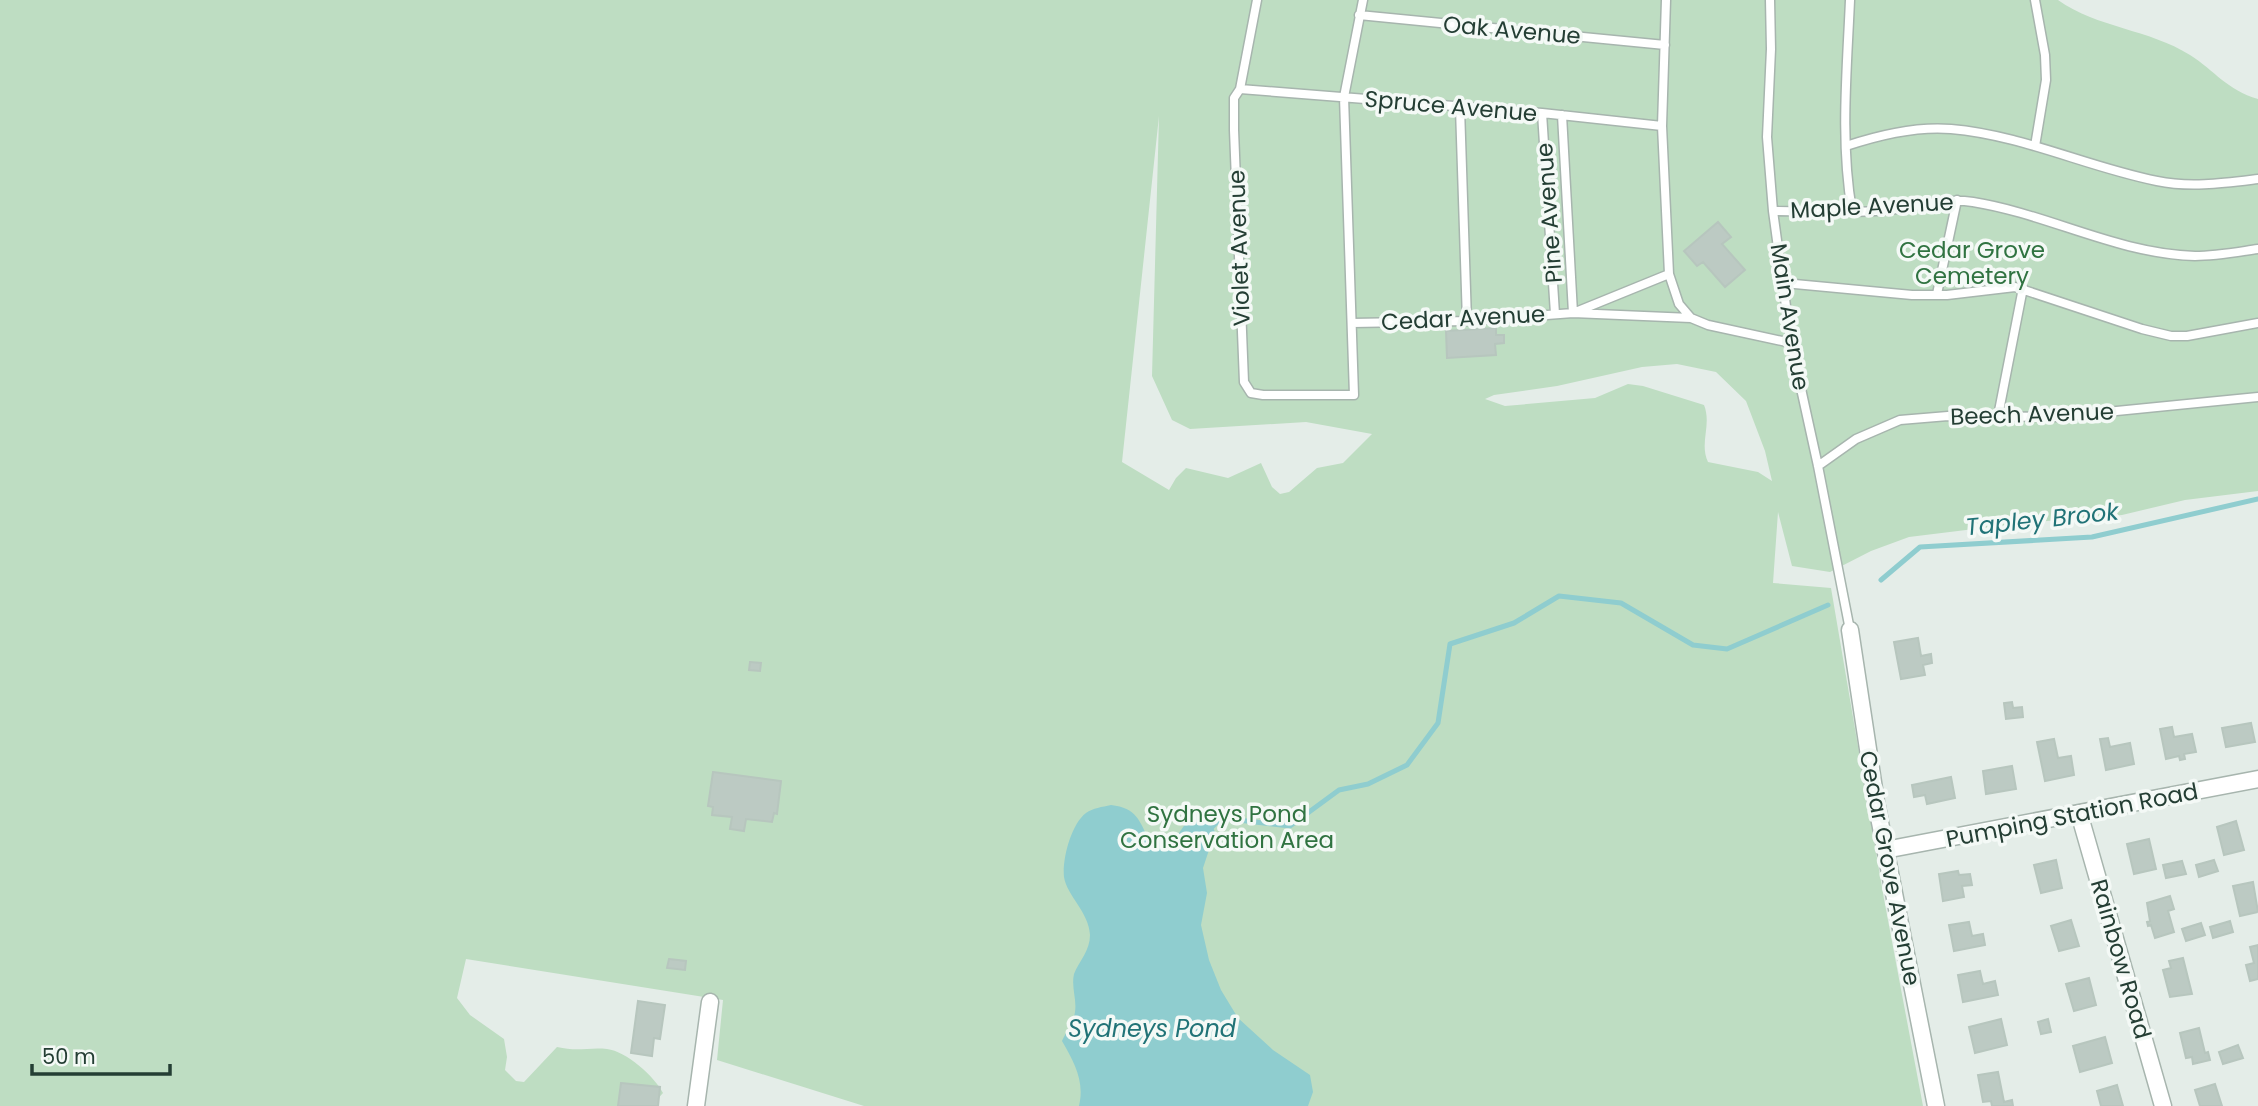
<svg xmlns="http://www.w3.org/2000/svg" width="2258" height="1106" font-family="Poppins,sans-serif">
<rect width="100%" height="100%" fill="#e4ede8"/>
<path fill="#beddc2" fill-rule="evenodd" d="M 0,0 L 2058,0 C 2097,28 2149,29 2190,55 C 2215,71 2227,90 2258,99 L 2258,491 L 2185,500 L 2122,515 L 2023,523 L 1909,537 L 1871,551 L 1830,572 L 1792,566 L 1778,512 L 1773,583 L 1831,588 L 1884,899 L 1923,1106 L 864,1106 L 717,1060 L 723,1000 L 466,959 L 457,998 L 470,1015 L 504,1039 L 507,1057 L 505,1070 L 516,1081 L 524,1082 L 557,1047 C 578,1052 589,1047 607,1049 C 626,1051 655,1077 663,1093 L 652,1105 L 647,1106 L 0,1106 ZM 1159,116 L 1152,376 L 1172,420 L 1190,429 L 1306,422 L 1372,434 L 1343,463 L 1317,468 L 1289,492 L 1280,494 L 1272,487 L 1261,463 L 1228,478 L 1186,468 L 1176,478 L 1169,490 L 1122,462 ZM 1677,364 L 1716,372 L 1746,401 L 1765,451 L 1772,481 L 1758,472 L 1708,462 C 1699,443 1712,425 1704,405 L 1643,386 L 1628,384 L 1595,398 L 1505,406 L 1485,399 L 1494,395 L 1557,386 L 1642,367 Z"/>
<path fill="#8fcdcf" d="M 1111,805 C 1137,808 1139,820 1150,842 C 1192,850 1170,811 1210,821 L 1215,832 L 1203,868 L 1207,893 L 1201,925 L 1209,960 L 1221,990 L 1238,1018 L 1273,1050 L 1310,1075 L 1313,1092 L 1308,1106 L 1079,1106 C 1085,1081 1074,1062 1062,1041 C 1066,1032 1074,1021 1075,1012 C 1077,999 1071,987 1074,974 C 1079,961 1090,951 1090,935 C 1089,912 1067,896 1064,877 C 1062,860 1071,824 1086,813 C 1093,808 1102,807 1111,805 Z"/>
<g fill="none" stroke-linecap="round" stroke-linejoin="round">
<path stroke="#8fcdcf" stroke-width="5" d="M 1881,580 L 1920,547 L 2092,537 L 2258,499
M 1208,831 L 1221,818 L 1290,826 L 1339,790 L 1368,784 L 1407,765 L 1438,723 L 1450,644 L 1514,623 L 1559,596 L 1621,603 L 1693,645 L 1727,649 L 1828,605"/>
</g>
<path fill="#bccac3" stroke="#b7c6be" stroke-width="2" d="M 1718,222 L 1731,237 L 1722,244 L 1745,270 L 1725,287 L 1703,262 L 1697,266 L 1684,251 Z
M 1496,328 L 1496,335 L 1504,335 L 1504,343 L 1495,344 L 1496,355 L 1447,358 L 1446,331 Z
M 1918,638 L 1921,656 L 1931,654 L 1932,663 L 1923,665 L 1925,675 L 1901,679 L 1894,642 Z
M 750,662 L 761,663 L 760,671 L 749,670 Z
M 2012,702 L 2013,708 L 2022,707 L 2023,717 L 2006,719 L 2004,703 Z
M 2251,723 L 2255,742 L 2226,747 L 2222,728 Z
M 2172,727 L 2174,737 L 2192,734 L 2196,752 L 2184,754 L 2185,759 L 2180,760 L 2179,756 L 2166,759 L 2160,729 Z
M 2108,738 L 2110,747 L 2130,743 L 2134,764 L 2106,770 L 2100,739 Z
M 2054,739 L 2058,758 L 2071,756 L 2074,775 L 2045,781 L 2037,742 Z
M 2012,766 L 2016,789 L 1986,794 L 1983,771 Z
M 713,772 L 781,781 L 777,814 L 774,813 L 772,822 L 746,819 L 744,831 L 730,829 L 732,817 L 712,815 L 713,807 L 708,806 Z
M 1951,777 L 1955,798 L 1927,804 L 1925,795 L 1914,797 L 1912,785 Z
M 2236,821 L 2244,850 L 2224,855 L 2217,827 Z
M 2149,839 L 2156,869 L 2134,874 L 2127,844 Z
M 2056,860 L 2062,888 L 2041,893 L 2034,865 Z
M 2214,860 L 2218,871 L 2199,877 L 2196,865 Z
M 2182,861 L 2186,874 L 2166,878 L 2163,865 Z
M 1958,871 L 1959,875 L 1970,874 L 1972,885 L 1962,886 L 1964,897 L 1943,901 L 1939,874 Z
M 2253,882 L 2258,912 L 2240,916 L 2233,886 Z
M 2170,896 L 2174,909 L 2168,911 L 2174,932 L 2155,938 L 2151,925 L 2148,926 L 2147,922 L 2150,921 L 2147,903 Z
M 2071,920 L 2079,946 L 2059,951 L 2051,926 Z
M 2230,921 L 2233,932 L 2213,938 L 2210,927 Z
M 1969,922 L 1972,936 L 1983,934 L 1985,945 L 1954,951 L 1949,925 Z
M 2201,923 L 2205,935 L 2186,941 L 2182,929 Z
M 2258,945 L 2258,979 L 2250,981 L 2246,965 L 2254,963 L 2250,947 Z
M 2183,958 L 2192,994 L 2170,997 L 2163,970 L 2171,968 L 2169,961 Z
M 669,959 L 686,961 L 685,970 L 667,968 Z
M 1980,971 L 1983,984 L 1995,981 L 1998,995 L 1963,1002 L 1958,975 Z
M 2089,978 L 2096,1005 L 2074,1011 L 2066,984 Z
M 638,1001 L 665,1005 L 660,1039 L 654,1038 L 652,1056 L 631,1053 Z
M 2001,1019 L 2007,1045 L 1975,1053 L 1969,1027 Z
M 2048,1019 L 2051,1032 L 2041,1034 L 2038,1022 Z
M 2199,1028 L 2205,1053 L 2208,1052 L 2210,1060 L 2193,1064 L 2192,1057 L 2186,1058 L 2180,1033 Z
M 2105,1037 L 2112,1063 L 2080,1072 L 2073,1046 Z
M 2238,1045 L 2243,1058 L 2223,1064 L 2219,1052 Z
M 1998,1072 L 2004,1102 L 2012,1100 L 2013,1106 L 1992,1106 L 1991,1101 L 1983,1102 L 1978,1075 Z
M 621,1083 L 660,1087 L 658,1106 L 618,1106 Z
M 2215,1084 L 2222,1106 L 2200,1106 L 2195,1090 Z
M 2117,1085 L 2123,1106 L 2101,1106 L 2097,1091 Z"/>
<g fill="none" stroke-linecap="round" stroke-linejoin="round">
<g stroke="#a7b5ae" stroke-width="11">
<path id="service" d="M 1257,0 L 1240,89 L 1234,98 L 1234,130 L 1244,382 L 1251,393 L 1263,395 L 1354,395 L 1344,97 L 1363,0
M 1666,0 L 1662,126 L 1669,274 L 1679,304 L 1691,318
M 1770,0 L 1771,49 L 1767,137 L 1773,211 L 1791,343 L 1818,466 L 1850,630
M 1850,0 C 1847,70 1840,141 1852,211
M 2035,0 L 2045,55 L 2046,80 L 2035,146
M 1359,15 L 1665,45
M 1240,89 L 1542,113 L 1662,126
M 1460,108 L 1467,321
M 1542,113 L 1555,314
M 1562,115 L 1573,313
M 1846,146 C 1879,135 1916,126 1951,129 C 2022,135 2087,167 2157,181 C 2190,188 2225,183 2258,179
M 1773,211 C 1811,211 1851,214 1889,210 C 1920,207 1942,197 1973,202 C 2048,214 2118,254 2195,256 C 2216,256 2237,252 2258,249
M 1784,283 L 1912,295 L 1947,295 L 2015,287 L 2142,329 L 2171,336 L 2187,336 L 2258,323
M 1937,294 L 1957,200
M 1578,311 L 1669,274
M 1352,323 L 1467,321 L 1573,313 L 1691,318 L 1708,325 L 1791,343
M 1998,416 L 2023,288
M 1818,466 L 1856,439 L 1900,420 L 1948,416 L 2056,417 L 2258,397"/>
</g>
<g stroke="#a7b5ae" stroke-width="19">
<path id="minor" d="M 1850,630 L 1876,802 L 1936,1106
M 2079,813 L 2163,1106
M 1885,850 L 2258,779
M 696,1106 L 710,1002"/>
</g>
<use href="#service" stroke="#fff" stroke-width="8"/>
<use href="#minor" stroke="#fff" stroke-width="16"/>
</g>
<g text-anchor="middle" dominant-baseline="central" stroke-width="7" stroke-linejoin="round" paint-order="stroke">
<g font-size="23" fill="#243e34" stroke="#f4f9f6">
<text transform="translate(1512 30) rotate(5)">Oak Avenue</text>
<text transform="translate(1451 106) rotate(5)">Spruce Avenue</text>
<text transform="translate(1872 206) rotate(-3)">Maple Avenue</text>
<text transform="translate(1549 213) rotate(-94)">Pine Avenue</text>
<text transform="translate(1239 248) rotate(-92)">Violet Avenue</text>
<text transform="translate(1790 317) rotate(81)">Main Avenue</text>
<text transform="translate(1463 318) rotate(-3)">Cedar Avenue</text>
<text transform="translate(2032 414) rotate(-2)">Beech Avenue</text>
<text transform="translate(2072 815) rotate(-11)">Pumping Station Road</text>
<text transform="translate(1890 868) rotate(79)">Cedar Grove Avenue</text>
<text transform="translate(2121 959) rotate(74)">Rainbow Road</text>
</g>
<g font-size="23" fill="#307341" stroke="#f4f9f6">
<text x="1972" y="250">Cedar Grove<tspan x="1972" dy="26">Cemetery</tspan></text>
<text x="1227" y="814">Sydneys Pond<tspan x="1227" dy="26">Conservation Area</tspan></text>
</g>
<g font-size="24" font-style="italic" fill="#217377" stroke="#f4f9f6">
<text transform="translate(2042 519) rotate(-6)">Tapley Brook</text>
<text x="1152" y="1028">Sydneys Pond</text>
</g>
</g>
<path d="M32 1064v10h138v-10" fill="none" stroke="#243e34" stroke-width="3.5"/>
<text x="42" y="1064" font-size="21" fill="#243e34" stroke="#f4f9f6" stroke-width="5" paint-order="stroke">50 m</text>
</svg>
